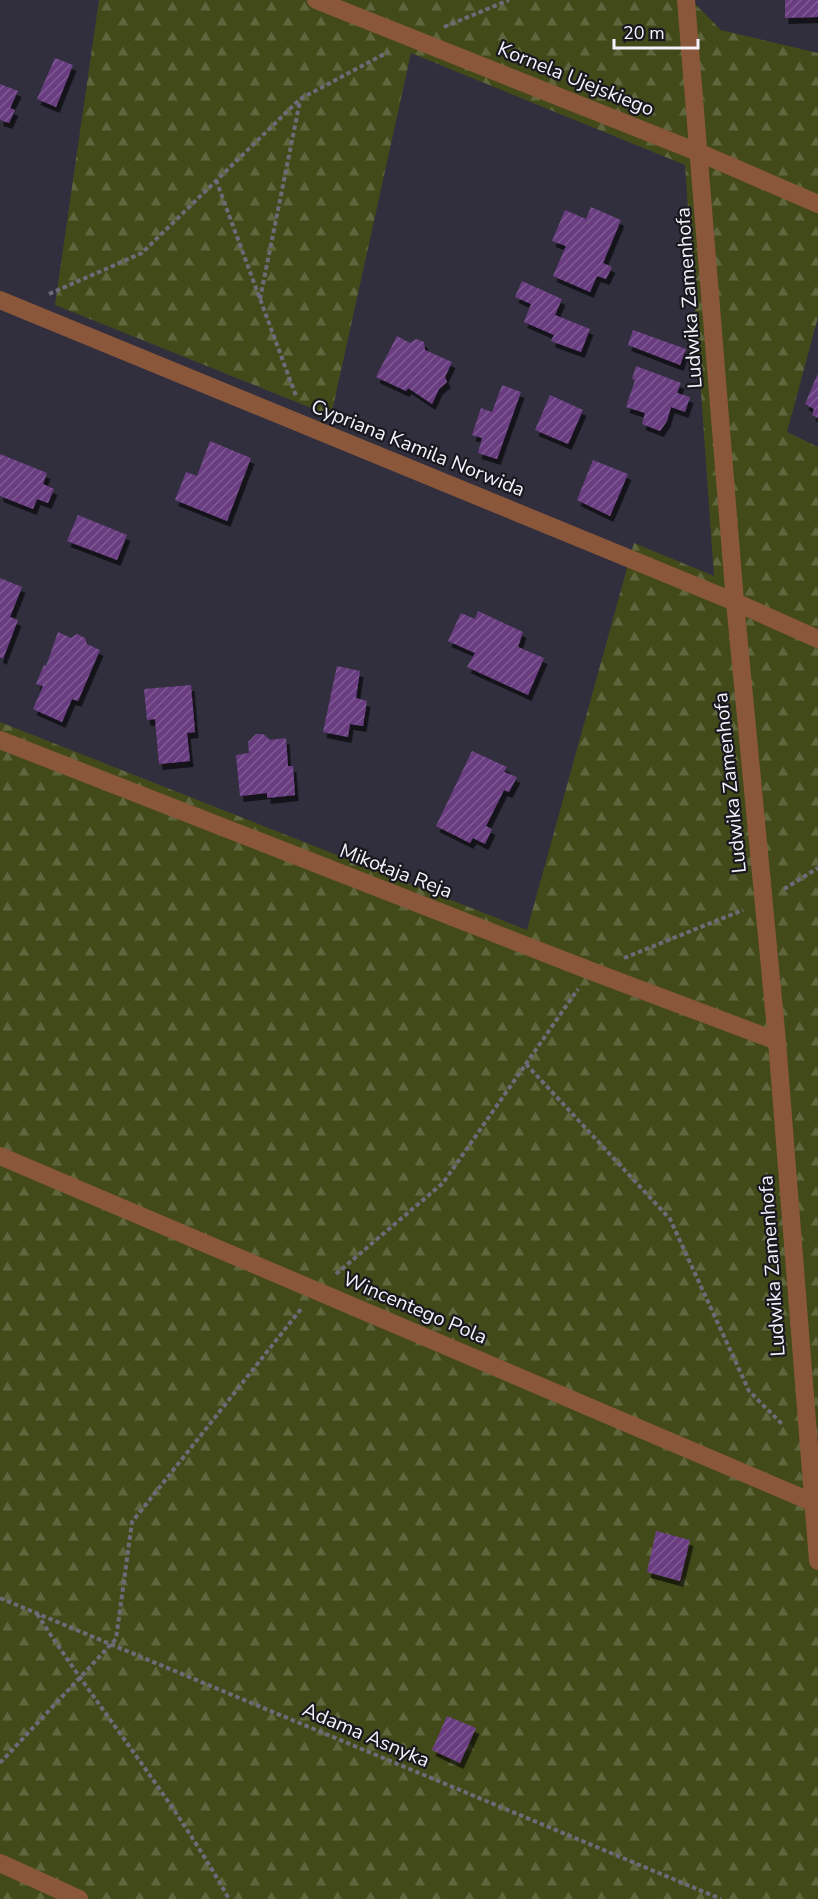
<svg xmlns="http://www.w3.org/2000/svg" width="818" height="1899" font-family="'Nunito Sans',sans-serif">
<defs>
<pattern id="forest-firs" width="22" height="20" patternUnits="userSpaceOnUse" patternTransform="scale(1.5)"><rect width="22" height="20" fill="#434a1a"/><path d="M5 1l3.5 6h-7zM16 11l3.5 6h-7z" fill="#5f653c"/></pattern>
<pattern id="building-hatch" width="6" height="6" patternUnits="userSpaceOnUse" patternTransform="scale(1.5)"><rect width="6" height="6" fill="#6a3e81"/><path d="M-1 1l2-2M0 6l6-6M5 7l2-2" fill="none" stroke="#805a94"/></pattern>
<filter id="shadow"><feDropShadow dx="3.5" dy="6" stdDeviation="0" flood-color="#0009"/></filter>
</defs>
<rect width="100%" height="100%" fill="#312f3e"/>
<path fill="url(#forest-firs)" d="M 99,0 L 691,0 L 721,30 L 818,53 L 818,317 L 787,432 L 818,447 L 818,1899 L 0,1899 L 0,722 L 527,930 L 634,543 L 714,576 L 685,165 L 411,53 L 331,416 L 55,305 Z"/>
<path fill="url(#building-hatch)" filter="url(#shadow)" d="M 785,0 L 818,0 L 818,17 L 785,18 Z
M 55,58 L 73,65 L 56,107 L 37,99 Z
M 0,84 L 18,91 L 10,108 L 15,110 L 9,123 L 0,120 Z
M 591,207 L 621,220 L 603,263 L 612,267 L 606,279 L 597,276 L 590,292 L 553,276 L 566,246 L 552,241 L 565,210 L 586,219 Z
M 522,281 L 562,299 L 555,315 L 590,329 L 581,352 L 551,341 L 554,335 L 524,322 L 531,304 L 515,297 Z
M 633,330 L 686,349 L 680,365 L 628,345 Z
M 397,336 L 410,343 L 416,339 L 424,342 L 425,350 L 452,362 L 445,377 L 447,382 L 439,389 L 432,404 L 408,388 L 406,391 L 376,377 Z
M 636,366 L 681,383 L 677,393 L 690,397 L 685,412 L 671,407 L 667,421 L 660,431 L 642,424 L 645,413 L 626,407 L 635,380 L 632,379 Z
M 818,373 L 818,418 L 812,415 L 814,409 L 805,404 Z
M 502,385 L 521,392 L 497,459 L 478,453 L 482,438 L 472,435 L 481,408 L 492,412 Z
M 550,395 L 583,410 L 568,444 L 535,430 Z
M 210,441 L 251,458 L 227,521 L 175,500 L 186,472 L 197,476 Z
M 0,454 L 47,473 L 43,484 L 54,489 L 48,503 L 37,499 L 33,509 L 0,496 Z
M 593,460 L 628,474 L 610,516 L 577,500 Z
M 78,515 L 127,535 L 117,560 L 67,541 Z
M 0,578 L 22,587 L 10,617 L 18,620 L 3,659 L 0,657 Z
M 478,611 L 523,632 L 518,647 L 544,658 L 528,695 L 467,667 L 475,653 L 448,641 L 461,613 L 475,619 Z
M 58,632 L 71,638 L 77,634 L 85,638 L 87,644 L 100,650 L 78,701 L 72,699 L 62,722 L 33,709 L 43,686 L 36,684 L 44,665 L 46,666 Z
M 337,666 L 360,671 L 356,698 L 367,701 L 363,726 L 350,724 L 348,737 L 323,732 Z
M 191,685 L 195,732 L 187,733 L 190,761 L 159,764 L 155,719 L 147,720 L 144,689 Z
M 256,734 L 263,734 L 270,740 L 286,738 L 288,766 L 293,766 L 295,795 L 267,798 L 267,793 L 240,796 L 236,755 L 249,753 L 248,742 Z
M 472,751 L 507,767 L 504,772 L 517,777 L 509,792 L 504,790 L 486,826 L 492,829 L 485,844 L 473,838 L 470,843 L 436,826 Z
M 656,1531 L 690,1540 L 680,1581 L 647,1572 Z
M 447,1716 L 476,1728 L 460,1763 L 432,1750 Z"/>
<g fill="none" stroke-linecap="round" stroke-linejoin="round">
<path stroke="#6c6b78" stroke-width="4" stroke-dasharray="4.5 3" stroke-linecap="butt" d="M 444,27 L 509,0
M 216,180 L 296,396
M 49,294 L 142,253 L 300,99 L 388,52
M 260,299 L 300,101
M 784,889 L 818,868
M 624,958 L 743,910
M 526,1064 L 670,1219 L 749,1391 L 783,1425
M 336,1274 L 443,1183 L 578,989
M 0,1598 L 721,1899
M 37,1614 C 99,1710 173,1798 229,1899
M 0,1763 L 116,1639 L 132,1522 L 301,1309"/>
<path stroke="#8a573b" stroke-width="18" d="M 316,0 L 700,153 L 818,204
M 686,0 L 735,602 L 777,1041 L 818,1561
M 0,300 L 735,602 L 818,639
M 0,740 L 591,971 L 777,1041
M 0,1156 L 812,1502
M 0,1863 L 79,1899"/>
</g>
<g text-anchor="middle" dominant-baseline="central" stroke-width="4.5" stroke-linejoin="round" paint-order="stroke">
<g font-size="20" fill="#f4f3fd" stroke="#19181f">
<text transform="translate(576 79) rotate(22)">Kornela Ujejskiego</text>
<text transform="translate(689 298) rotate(-94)">Ludwika Zamenhofa</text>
<text transform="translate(418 448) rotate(22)">Cypriana Kamila Norwida</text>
<text transform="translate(730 783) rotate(-96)">Ludwika Zamenhofa</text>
<text transform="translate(396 871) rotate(21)">Mikołaja Reja</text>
<text transform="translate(772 1266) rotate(-94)">Ludwika Zamenhofa</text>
<text transform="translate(415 1308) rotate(23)">Wincentego Pola</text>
<text transform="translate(366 1735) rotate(23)">Adama Asnyka</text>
</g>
</g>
<path d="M614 39v9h84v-9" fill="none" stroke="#f4f3fd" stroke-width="3"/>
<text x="623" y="39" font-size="18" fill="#f4f3fd" stroke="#19181f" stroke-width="4.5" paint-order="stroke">20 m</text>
</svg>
